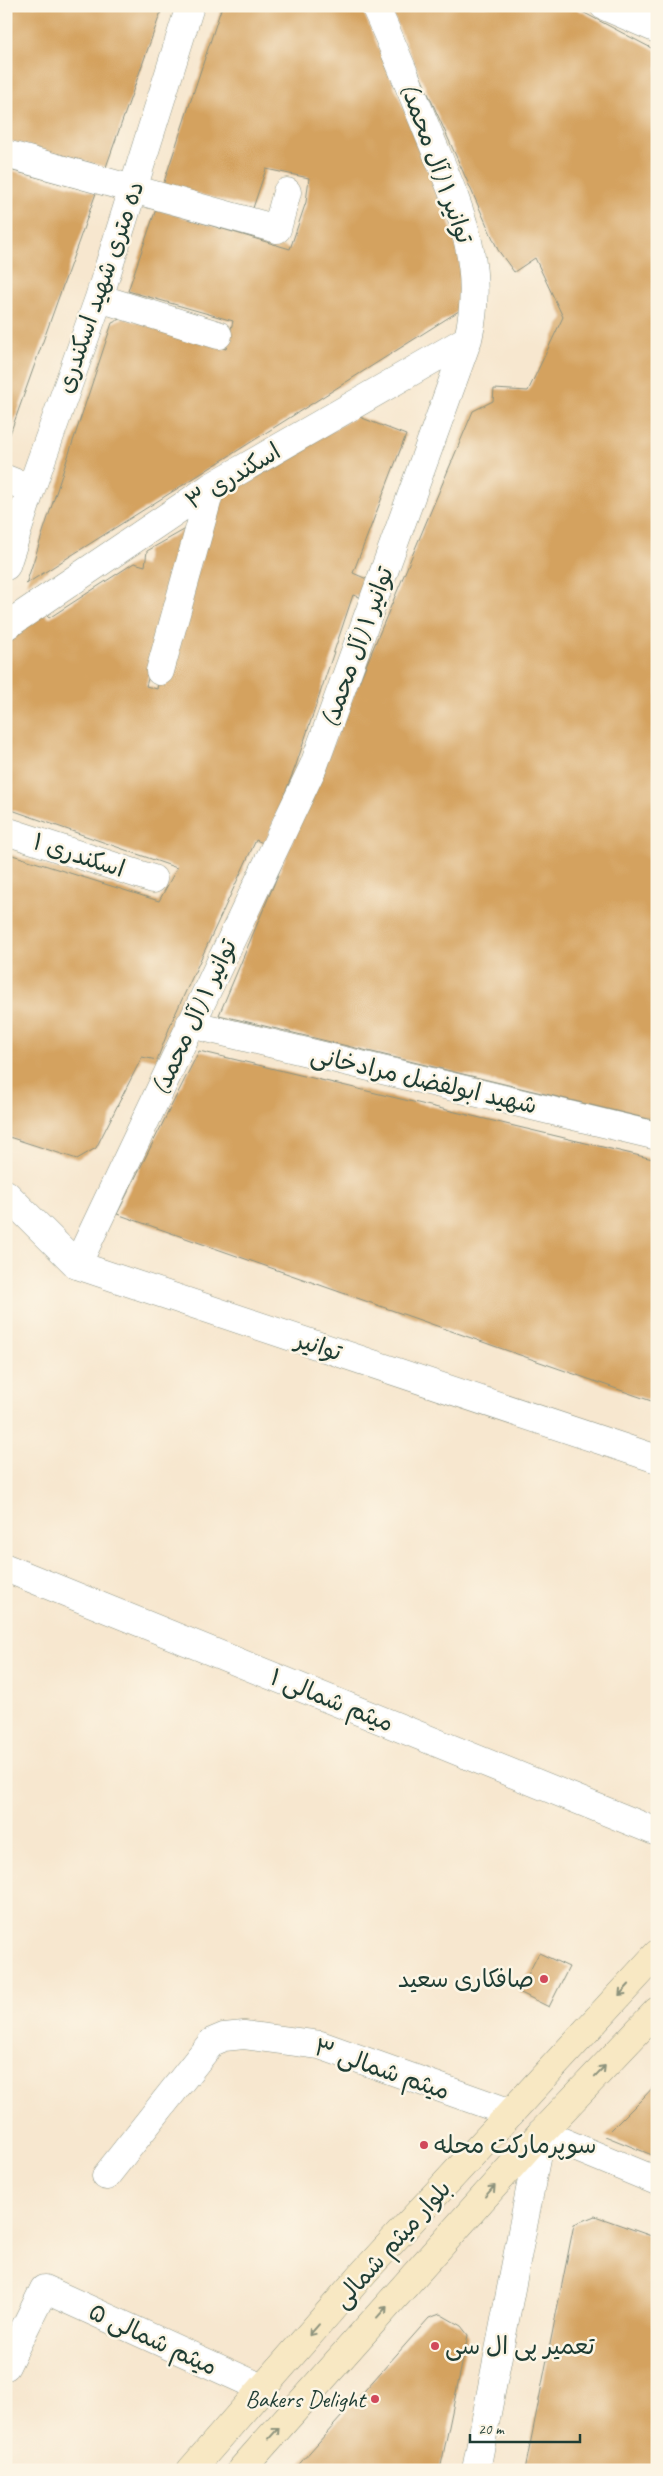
<svg xmlns="http://www.w3.org/2000/svg" width="663" height="2476" font-family="Caveat,'Playpen Sans Arabic',sans-serif">
<rect width="100%" height="100%" fill="#fcf5e5"/>
<filter id="ink" filterUnits="userSpaceOnUse"><feTurbulence type="fractalNoise" baseFrequency=".02" numOctaves="2"/><feDisplacementMap in="SourceGraphic" scale="10" xChannelSelector="R" yChannelSelector="G"/><feConvolveMatrix kernelMatrix="1 2 1 2 8 2 1 2 1" color-interpolation-filters="sRGB"/></filter>
<filter id="wash" filterUnits="userSpaceOnUse"><feTurbulence type="fractalNoise" baseFrequency=".0096" numOctaves="4" result="noise"/><feDisplacementMap in="SourceGraphic" scale="20" xChannelSelector="R" yChannelSelector="G"/><feGaussianBlur stdDeviation="1.12" result="paint"/><feColorMatrix in="noise" values="0 0 0 0 0 0 0 0 0 0 0 0 0 0 0 0 0 1.4 0 .05"/><feComposite in="paint" operator="in"/></filter>
<g filter="url(#wash)">
<rect width="100%" height="100%" fill="#f7e7cf"/>
<g id="blocks">
<path fill="#d4a25e" d="M 6,6 L 163,6 L 106,167 L 6,140 Z
M 222,6 L 361,6 L 445,208 L 460,260 L 462,309 L 26,584 L 112,323 L 123,318 L 226,349 L 233,321 L 128,291 L 156,209 L 290,249 L 306,202 L 309,178 L 266,169 L 253,208 L 163,185 Z
M 389,6 L 571,6 L 657,51 L 657,1121 L 219,1015 L 473,411 L 493,401 L 494,389 L 528,391 L 563,317 L 535,258 L 514,272 L 498,250 Z
M 6,169 L 96,193 L 6,445 Z
M 357,416 L 406,435 L 353,573 L 369,580 L 363,598 L 353,595 L 296,765 L 265,844 L 256,840 L 172,1021 L 157,1060 L 142,1057 L 96,1148 L 77,1159 L 9,1137 L 6,1132 L 6,853 L 159,901 L 177,868 L 6,808 L 6,637 L 43,612 L 49,618 L 134,563 L 145,566 L 147,551 L 191,526 L 146,686 L 157,689 L 158,683 L 165,685 L 219,497 Z
M 199,1051 L 657,1160 L 657,1403 L 117,1214 Z
M 539,1953 L 569,1967 L 549,2007 L 519,1992 Z
M 657,2083 L 657,2157 L 605,2136 L 643,2098 Z
M 595,2216 L 657,2238 L 657,2470 L 525,2470 L 574,2224 Z
M 440,2314 L 461,2326 L 468,2335 L 440,2470 L 294,2470 L 429,2318 Z"/>
</g>
</g>
<g filter="url(#ink)">
<use href="#blocks" fill-opacity="0" stroke="#8b9282" stroke-width="1"/>
<g fill="none" stroke-linecap="round" stroke-linejoin="round">
<g stroke="#8b9282" stroke-width="29">
<path id="minor" d="M 6,154 L 277,229 L 287,192
M 99,298 L 218,335
M 6,479 L 31,489
M 6,566 L 31,489 L 99,298 L 190,6
M 6,626 L 211,487 L 468,339
M 160,671 L 211,487
M 6,831 L 153,879
M 190,1024 L 657,1136
M 77,1265 L 314,765 L 468,339 C 487,260 456,201 427,130 C 410,88 394,47 375,6
M 6,1568 L 657,1832
M 541,2133 L 657,2181
M 106,2176 L 212,2042 L 224,2037 L 244,2035 L 320,2045 L 511,2113
M 6,2366 L 44,2289 L 262,2388"/>
</g>
<g stroke="#8b9282" stroke-width="29">
<path id="tertiary" d="M 604,6 L 657,29
M 6,1194 L 77,1265 L 657,1459
M 476,2470 L 541,2133"/>
</g>
<g stroke="#8b9282" stroke-width="29">
<path id="secondary" d="M 191,2470 L 365,2271 L 657,1954
M 241,2470 L 541,2133 L 657,2011"/>
</g>
<use href="#minor" stroke="#fff" stroke-width="28"/>
<use href="#tertiary" stroke="#fff" stroke-width="28"/>
<use href="#secondary" stroke="#f8e8c3" stroke-width="28"/>
</g>
<defs><path id="oneway-shaft" d="M-6 0H5M1.5-3L5.5 0L1.5 3" fill="none" stroke-width="1.6" stroke-linecap="round" stroke-linejoin="round" transform="scale(1.25)"/></defs>
<g stroke="#8c927c">
<use href="#oneway-shaft" transform="translate(624 1990) rotate(133)"/>
<use href="#oneway-shaft" transform="translate(600 2071) rotate(-46)"/>
<use href="#oneway-shaft" transform="translate(490 2191) rotate(-48)"/>
<use href="#oneway-shaft" transform="translate(382 2312) rotate(-48)"/>
<use href="#oneway-shaft" transform="translate(314 2330) rotate(131)"/>
<use href="#oneway-shaft" transform="translate(274 2433) rotate(-48)"/>
</g>
</g>
<g fill="#d1495b" stroke="#fcf5e5" stroke-width="2">
<circle cx="544" cy="1979" r="5"/>
<circle cx="424" cy="2145" r="5"/>
<circle cx="435" cy="2346" r="5"/>
<circle cx="375" cy="2399" r="5"/>
</g>
<g text-anchor="middle" dominant-baseline="central" stroke-width="5" stroke-linejoin="round" paint-order="stroke">
<g font-size="24" fill="#1f3d34" stroke="#fcf5e5">
<text transform="translate(437 163) rotate(70)">توانیر ۱ (آل محمد)</text>
<text transform="translate(100 287) rotate(-71)">ده متری شهید اسکندری</text>
<text transform="translate(233 476) rotate(-31)">اسکندری ۳</text>
<text transform="translate(357 647) rotate(-70)">توانیر ۱ (آل محمد)</text>
<text transform="translate(79 855) rotate(18)">اسکندری ۱</text>
<text transform="translate(194 1017) rotate(-65)">توانیر ۱ (آل محمد)</text>
<text transform="translate(424 1080) rotate(13)">شهید ابولفضل مرادخانی</text>
<text transform="translate(319 1346) rotate(18)">توانیر</text>
<text transform="translate(332 1700) rotate(22)">میثم شمالی ۱</text>
<text transform="translate(382 2069) rotate(19)">میثم شمالی ۳</text>
<text transform="translate(392 2244) rotate(-48)">بلوار میثم شمالی</text>
<text transform="translate(153 2339) rotate(25)">میثم شمالی ۵</text>
</g>
<g font-size="24" fill="#1f3d34" stroke="#fcf5e5" text-anchor="end">
<text x="534" y="1979">صافکاری سعید</text>
<text x="434" y="2145" text-anchor="start">سوپرمارکت محله</text>
<text x="445" y="2346" text-anchor="start">تعمیر پی ال سی</text>
<text x="365" y="2399">Bakers Delight</text>
</g>
</g>
<rect width="663" height="2476" fill="none" stroke="#fcf5e5" stroke-width="25"/>
<path d="M470 2434v8h110v-8" fill="none" stroke="#1f3d34" stroke-width="2.5"/>
<text x="478" y="2434" font-size="15" fill="#1f3d34" stroke="#fcf5e5" stroke-width="4" paint-order="stroke">20 m</text>
</svg>
